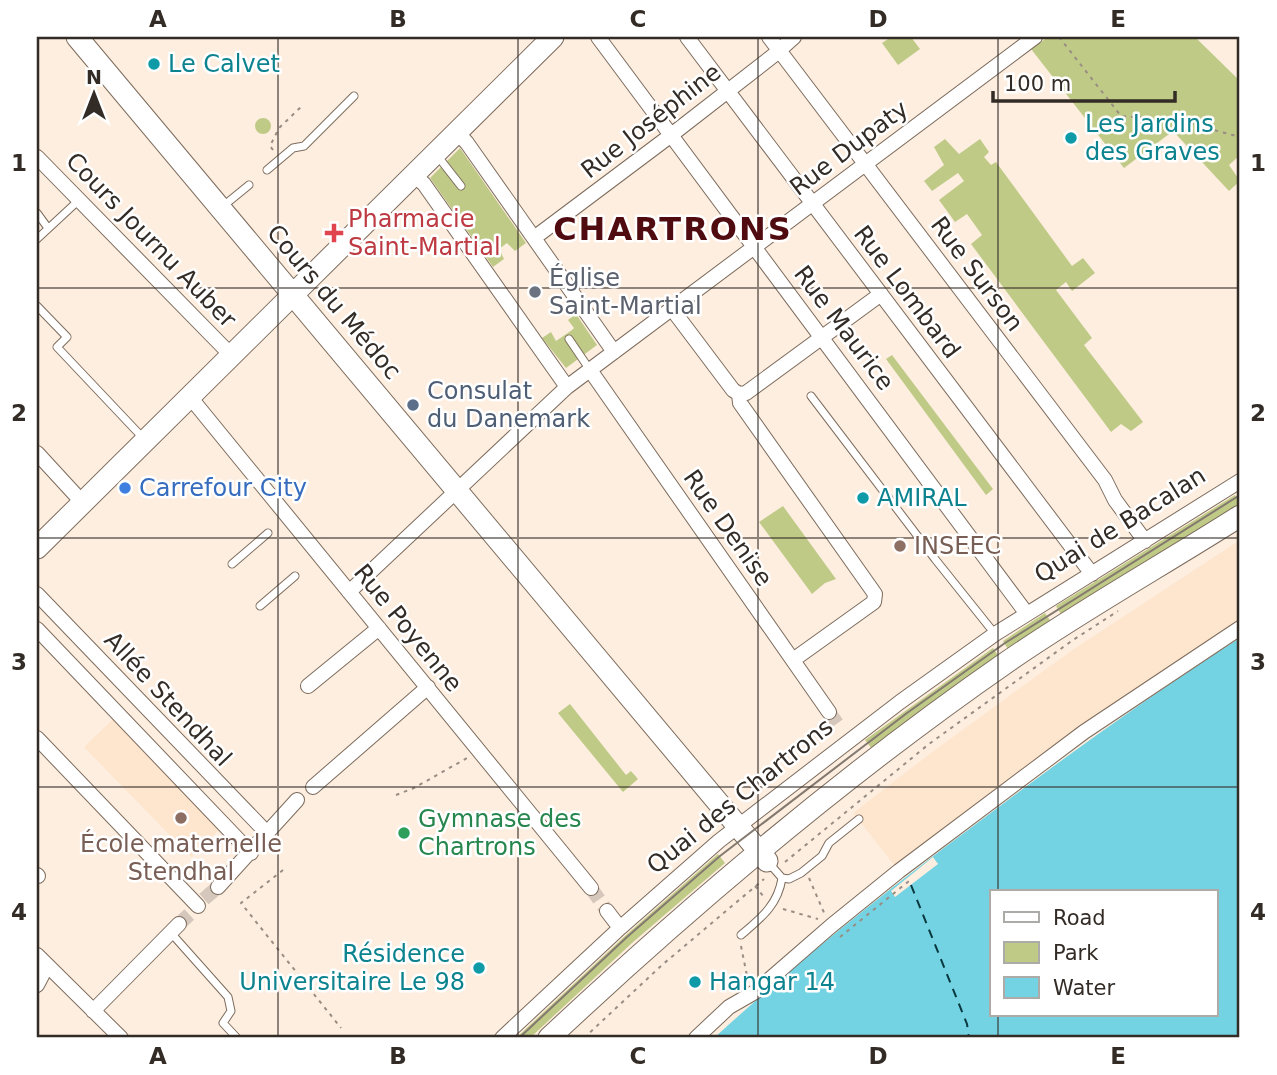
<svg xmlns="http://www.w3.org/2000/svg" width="1277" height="1075" font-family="'DejaVu Sans',sans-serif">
<rect width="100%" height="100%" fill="#fdeee0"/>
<path fill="#fee5ce" d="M 1240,540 L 1240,628 L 899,871 L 853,813 L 931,753 L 1071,651 Z
M 114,718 L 220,829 L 191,857 L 84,747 Z"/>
<path fill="#c0ca87" d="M 891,37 L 911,37 L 920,49 L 898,65 L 882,43 Z
M 1048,37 L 1195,37 L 1240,81 L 1240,155 L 1229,165 L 1240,181 L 1229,191 L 1173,131 L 1124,168 L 1031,49 Z
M255 126a8 8 0 1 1 16 0a8 8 0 1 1-16 0Z
M 945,139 L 959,154 L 980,139 L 989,152 L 984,157 L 991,165 L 996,162 L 1072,266 L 1083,258 L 1095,273 L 1072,291 L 1066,282 L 1056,290 L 1092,338 L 1084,345 L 1143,422 L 1131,431 L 1121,424 L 1111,432 L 971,244 L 982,235 L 967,214 L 955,222 L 939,200 L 964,181 L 958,173 L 932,191 L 924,181 L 944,165 L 934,147 Z
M 460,148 L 526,243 L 515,251 L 507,243 L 499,249 L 504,259 L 493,267 L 430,178 Z
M 576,314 L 597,345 L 566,368 L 542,338 L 551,332 L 556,341 L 572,330 L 574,328 L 568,320 Z
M 892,355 L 993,489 L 986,495 L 886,359 Z
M 1235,495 L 1240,505 L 1062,616 L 1056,606 Z
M 783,506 L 836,579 L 825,583 L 812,594 L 759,522 Z
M 1045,613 L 1052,623 L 1009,651 L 1003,641 Z
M 993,648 L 999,657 L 872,749 L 865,740 Z
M 570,704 L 626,775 L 631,771 L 638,779 L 623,792 L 558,713 Z
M 718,854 L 725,863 L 632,943 L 530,1038 L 516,1038 L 626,935 Z"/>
<path fill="#73d3e2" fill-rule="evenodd" d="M 1240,638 L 1240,1038 L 714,1038 C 796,963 883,893 972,827 C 1059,761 1148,697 1240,638 ZM 992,891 L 1216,891 L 1216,1014 L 992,1014 Z"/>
<path fill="#fdeee0" d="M 933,857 L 938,864 L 895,897 L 891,891 Z"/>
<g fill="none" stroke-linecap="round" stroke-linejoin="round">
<path stroke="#09383f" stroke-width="2" stroke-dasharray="9 7" stroke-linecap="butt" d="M 911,885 L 967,1024 L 969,1038"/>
<path stroke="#d5c7bb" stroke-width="14" stroke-dasharray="14 7" stroke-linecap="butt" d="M 829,712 L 841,729
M 591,888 L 607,911
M 204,899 L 218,887
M 179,924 L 192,912"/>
<g stroke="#7d6c5d" stroke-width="9">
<path id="lane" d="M 436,154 L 461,186
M 267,170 L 293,148 L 304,146 L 354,96
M 222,207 L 249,185
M 37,213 L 48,228
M 37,239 L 79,200
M 37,306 L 67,337 L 57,347 L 144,439
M 569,339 L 590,370
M 811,396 L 935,559 L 995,634
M 232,564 L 268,533
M 260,606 L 295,576
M 768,862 L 782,878 L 789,879 L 801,873 L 822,856 L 829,843 L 859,819
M 171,933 L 228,997 L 231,1011 L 223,1023 L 237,1038
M 741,935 C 761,918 778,905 782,878"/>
</g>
<g stroke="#7d6c5d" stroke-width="16">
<path id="street" d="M 598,37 L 1027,614
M 687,37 L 1092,574
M 769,37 L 1105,480 L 1115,500 L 1145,541
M 457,132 L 467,143 L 614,352
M 37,157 L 232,356
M 414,175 L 424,184 L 567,387
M 534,238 L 666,139 L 774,55 L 794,37
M 672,309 L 733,390 L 739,394 L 746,393 L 881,294
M 590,370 L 829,712
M 739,394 L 740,403 L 875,594 L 874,602 L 793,660
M 190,397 L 591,888
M 37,453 L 83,503
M 349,592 L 567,387 L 1035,37
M 37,594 L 268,834
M 37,629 L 251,853
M 308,686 L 379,628
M 37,738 L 198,906
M 313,787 L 428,687
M 37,875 L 38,876
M 218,887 L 297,800
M 607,911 L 620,928
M 37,955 L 121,1038
M 37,985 L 47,966
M 93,1011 L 179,924
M 502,1038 L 620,928 L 719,841 L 900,702 L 995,634 L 1240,481
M 696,1038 L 729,1007 L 755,992 L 831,926 L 899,871 L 1084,732 L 1240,628"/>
</g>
<g stroke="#7d6c5d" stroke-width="23">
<path id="secondary" d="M 77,37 L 767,861
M 37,548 L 553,37
M 549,1038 C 693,903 844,775 1007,662 C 1082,610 1163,565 1240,516"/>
</g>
<path stroke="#988d83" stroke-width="2" stroke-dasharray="3.5 5" stroke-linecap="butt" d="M 1059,37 L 1121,116 L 1180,121 L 1240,137
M 273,150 L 270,146 L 279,128 L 303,105
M 396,795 L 414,788 L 467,758
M 785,862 L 929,744 L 1073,640 L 1118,611
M 283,870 L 241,903 L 341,1028
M 809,878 L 825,915
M 755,886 L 764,897
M 783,909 L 818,919
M 840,937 L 909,881
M 741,946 L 748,981
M 584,1038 L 662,965 L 764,879"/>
<use href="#lane" stroke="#fff" stroke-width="7"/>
<use href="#street" stroke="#fff" stroke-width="14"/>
<use href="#secondary" stroke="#fff" stroke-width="21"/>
<path stroke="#83796f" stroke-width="2" d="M 519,1038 L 627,937 L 720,856 L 907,713 L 1005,643 L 1240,495"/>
</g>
<path fill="none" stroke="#332c26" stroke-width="2" stroke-opacity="0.55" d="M 278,37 L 278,1038M 518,37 L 518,1038M 758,37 L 758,1038M 998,37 L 998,891M 37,288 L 1240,288M 37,538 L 1240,538M 37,787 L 1240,787M 998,1014 L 998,1038"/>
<g fill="#0f9aa8" stroke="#fff" stroke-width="2.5">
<circle cx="154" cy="64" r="7"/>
<circle cx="1071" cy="138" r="7"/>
<circle cx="863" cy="498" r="7"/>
<circle cx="479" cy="968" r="7"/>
<circle cx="695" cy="982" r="7"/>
</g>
<path fill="#e0444e" stroke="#fff" stroke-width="2.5" d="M330.5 222.5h7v7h7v7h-7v7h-7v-7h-7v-7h7z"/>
<circle fill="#6b7280" stroke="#fff" stroke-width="2.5" cx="535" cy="292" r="7"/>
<circle fill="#5c6f8a" stroke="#fff" stroke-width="2.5" cx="413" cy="405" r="7"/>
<circle fill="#3f7fe0" stroke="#fff" stroke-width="2.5" cx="125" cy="488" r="7"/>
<g fill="#8d6e63" stroke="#fff" stroke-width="2.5">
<circle cx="900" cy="546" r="7"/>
<circle cx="181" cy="818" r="7"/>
</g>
<circle fill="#2e9e5b" stroke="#fff" stroke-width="2.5" cx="404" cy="833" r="7"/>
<g text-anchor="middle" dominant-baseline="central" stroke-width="5" stroke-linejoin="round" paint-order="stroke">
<g font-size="24" fill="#0d838f" stroke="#fff" text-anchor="start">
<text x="168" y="64">Le Calvet</text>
<text x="1085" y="124">Les Jardins<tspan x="1085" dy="28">des Graves</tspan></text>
<text x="877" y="498">AMIRAL</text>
<text x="465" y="954" text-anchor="end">Résidence<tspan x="465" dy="28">Universitaire Le 98</tspan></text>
<text x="709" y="982">Hangar 14</text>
</g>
<g font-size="24" fill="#332c26" stroke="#fff">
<text transform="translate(651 121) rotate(-38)">Rue Joséphine</text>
<text transform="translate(849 148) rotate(-37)">Rue Dupaty</text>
<text transform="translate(151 240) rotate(46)">Cours Journu Auber</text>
<text transform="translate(977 274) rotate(53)">Rue Surson</text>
<text transform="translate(907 292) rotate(53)">Rue Lombard</text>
<text transform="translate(334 302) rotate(50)">Cours du Médoc</text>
<text transform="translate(844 328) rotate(53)">Rue Maurice</text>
<text transform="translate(1120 525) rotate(-32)">Quai de Bacalan</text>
<text transform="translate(728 528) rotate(55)">Rue Denise</text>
<text transform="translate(408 628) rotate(51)">Rue Poyenne</text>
<text transform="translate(168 699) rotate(47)">Allée Stendhal</text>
<text transform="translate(740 796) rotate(-39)">Quai des Chartrons</text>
</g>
<g font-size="24" fill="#be3a42" stroke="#fff" text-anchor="start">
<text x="348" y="219">Pharmacie<tspan x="348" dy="28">Saint-Martial</tspan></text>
</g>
<g font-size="24" fill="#5b616d" stroke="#fff" text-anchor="start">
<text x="549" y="278">Église<tspan x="549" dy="28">Saint-Martial</tspan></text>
</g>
<g font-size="24" fill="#4e5e75" stroke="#fff" text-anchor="start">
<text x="427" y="391">Consulat<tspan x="427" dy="28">du Danemark</tspan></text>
</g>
<g font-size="24" fill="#366cbe" stroke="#fff" text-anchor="start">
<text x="139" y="488">Carrefour City</text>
</g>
<g font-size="24" fill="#785e54" stroke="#fff" text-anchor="start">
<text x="914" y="546">INSEEC</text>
<text x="181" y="844" text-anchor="middle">École maternelle<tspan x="181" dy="28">Stendhal</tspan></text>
</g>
<g font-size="24" fill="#27864d" stroke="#fff" text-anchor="start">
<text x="418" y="819">Gymnase des<tspan x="418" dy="28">Chartrons</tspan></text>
</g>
<g font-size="32" font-weight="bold" letter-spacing="2" fill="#500b10" stroke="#fff">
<text x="673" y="229">CHARTRONS</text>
</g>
</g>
<rect width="1277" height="1075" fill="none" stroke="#ffffff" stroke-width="77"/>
<rect x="990" y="890" width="228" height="126" fill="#ffffff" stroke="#adaba8" stroke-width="2"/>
<rect x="1004" y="912" width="35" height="10" fill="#ffffff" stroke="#adaba8" stroke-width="2"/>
<text x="1053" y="925" font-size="21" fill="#332c26">Road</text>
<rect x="1004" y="942" width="35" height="21" fill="#c0ca87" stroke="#adaba8" stroke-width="2"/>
<text x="1053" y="960" font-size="21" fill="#332c26">Park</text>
<rect x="1004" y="977" width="35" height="21" fill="#73d3e2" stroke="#adaba8" stroke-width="2"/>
<text x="1053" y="995" font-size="21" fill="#332c26">Water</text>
<g transform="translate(94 94)" stroke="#ffffff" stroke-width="5" paint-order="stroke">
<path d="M0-5L12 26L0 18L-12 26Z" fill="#332c26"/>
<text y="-10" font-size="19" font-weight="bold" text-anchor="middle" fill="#332c26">N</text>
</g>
<path d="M993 91v10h182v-10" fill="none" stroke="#332c26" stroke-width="3.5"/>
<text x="1004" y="91" font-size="21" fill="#332c26" stroke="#ffffff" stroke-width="5" paint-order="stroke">100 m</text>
<rect x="38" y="38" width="1200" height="998" fill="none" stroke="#332c26" stroke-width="2.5"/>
<g font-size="23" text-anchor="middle" font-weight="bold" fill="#332c26">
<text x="158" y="27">A</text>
<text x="398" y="27">B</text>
<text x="638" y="27">C</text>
<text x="878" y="27">D</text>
<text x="1118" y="27">E</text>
<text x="19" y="171">1</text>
<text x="1258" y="171">1</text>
<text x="19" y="421">2</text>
<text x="1258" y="421">2</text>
<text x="19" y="670">3</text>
<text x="1258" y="670">3</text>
<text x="19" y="920">4</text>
<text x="1258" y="920">4</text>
<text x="158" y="1064">A</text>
<text x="398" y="1064">B</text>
<text x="638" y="1064">C</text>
<text x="878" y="1064">D</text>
<text x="1118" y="1064">E</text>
</g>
</svg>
